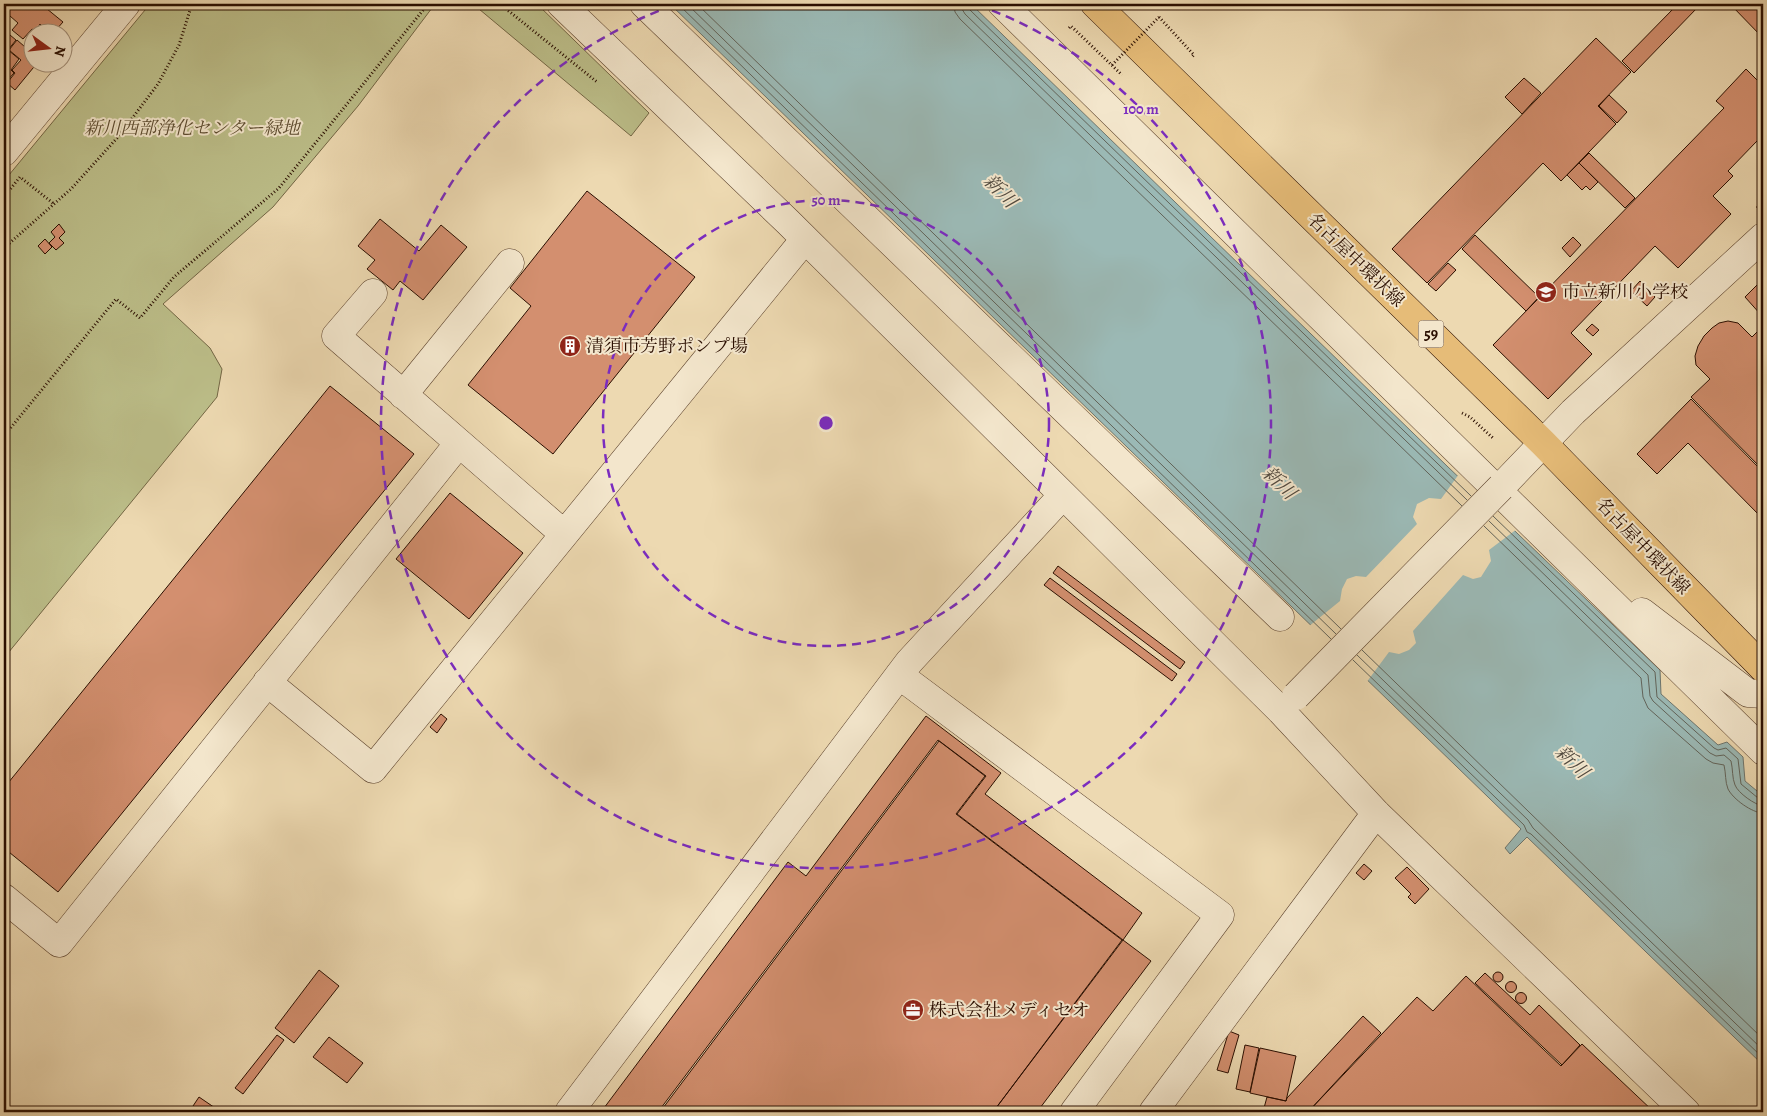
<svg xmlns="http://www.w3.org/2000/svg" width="1767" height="1116" font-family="Alegreya,'Noto Serif JP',serif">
<rect width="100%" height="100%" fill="#edd9b1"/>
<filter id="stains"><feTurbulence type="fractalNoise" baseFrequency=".004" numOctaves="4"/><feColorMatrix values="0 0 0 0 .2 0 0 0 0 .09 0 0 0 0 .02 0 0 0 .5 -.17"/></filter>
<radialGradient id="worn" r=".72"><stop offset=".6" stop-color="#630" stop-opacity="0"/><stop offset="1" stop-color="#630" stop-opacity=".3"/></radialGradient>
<path fill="#bcbe89" stroke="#736644" d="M 150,4 L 435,4 L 358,106 L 273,207 L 163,304 L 210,348 L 222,369 L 217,397 L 4,658 L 4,181 Z
M 473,4 L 537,4 L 649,113 L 631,136 Z"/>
<path fill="#9bb9b5" stroke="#6e756d" d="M 670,4 L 971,4 L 1447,466 L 1660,670 L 1661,694 L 1718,745 L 1727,742 L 1743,757 L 1745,781 L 1763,796 L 1763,1065 L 1527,837 L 1510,854 L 1505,848 L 1521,829 Z"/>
<path fill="#edd9b1" d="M 1459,474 L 1517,529 L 1489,550 L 1491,561 L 1481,577 L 1473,579 L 1463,575 L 1413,631 L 1416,643 L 1409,650 L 1399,654 L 1389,652 L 1366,683 L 1308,627 L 1340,601 L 1342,589 L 1347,579 L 1356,576 L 1366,577 L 1417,524 L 1413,517 L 1417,504 L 1429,498 L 1441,499 Z"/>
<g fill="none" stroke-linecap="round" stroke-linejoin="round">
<path stroke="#62645a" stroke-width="1" d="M 678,4 L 1331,639
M 687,4 L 1336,634
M 697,4 L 1341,629
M 954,4 L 955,12 L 960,19 L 1462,506
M 962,4 L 962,9 L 965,14 L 1467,500
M 968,4 L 970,10 L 1471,496
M 1493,516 L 1655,672 L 1657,697 L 1714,748 L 1718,750 L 1726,748 L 1738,759 L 1741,784 L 1758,798 L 1763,799
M 1489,521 L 1648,675 L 1650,696 L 1653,701 L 1710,753 L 1716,756 L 1724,755 L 1731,761 C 1733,769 1732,778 1735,785 C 1738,793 1755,805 1763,806
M 1484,526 L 1641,678 L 1643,697 L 1648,708 L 1706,759 L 1713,763 L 1724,765 C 1726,773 1725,782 1728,789 C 1733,799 1752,813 1763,813
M 1362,650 L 1763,1039
M 1357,655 L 1528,820 L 1533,828 L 1763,1050
M 1353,660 L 1524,825 L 1527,832 L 1531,834 L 1763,1058"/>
</g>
<path fill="#d38f6f" stroke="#2a0e00" d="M 4,4 L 41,4 L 63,22 L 55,31 L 48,25 L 45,29 L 40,24 L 35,31 L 32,29 L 23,39 L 12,30 L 18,23 L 10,16 L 4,24 Z
M 1670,4 L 1695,4 L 1698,7 L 1634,73 L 1622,61 L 1674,8 Z
M 1730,4 L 1763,4 L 1763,38 Z
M 4,30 L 16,40 L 8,50 L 19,59 L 11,70 L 14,73 L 5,83 L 4,82 Z
M 1596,38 L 1631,72 L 1598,106 L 1616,124 L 1561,181 L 1543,163 L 1427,283 L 1392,249 Z
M 17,40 L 32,53 L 32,62 L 38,62 L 15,90 L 7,83 L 15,73 L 12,70 L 21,60 L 9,50 Z
M 1746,69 L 1763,86 L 1763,147 L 1757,141 L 1728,171 L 1733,176 L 1713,196 L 1731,214 L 1678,268 L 1655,246 L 1571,333 L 1592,354 L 1548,399 L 1493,345 L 1724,108 L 1716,101 Z
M 1524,78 L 1541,93 L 1522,114 L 1505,97 Z
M 1609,95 L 1627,112 L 1617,123 L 1599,106 Z
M 1589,153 L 1635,198 L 1625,208 L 1579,163 Z
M 1579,163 L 1598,182 L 1590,190 L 1586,186 L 1582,190 L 1567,175 Z
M 587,191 L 695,277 L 553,454 L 468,385 L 531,306 L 510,288 Z
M 380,219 L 419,251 L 441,225 L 467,247 L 423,300 L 400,281 L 393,290 L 367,269 L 375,260 L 358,246 Z
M 59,224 L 65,232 L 59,238 L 64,243 L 56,250 L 49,243 L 55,237 L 51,232 Z
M 1475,235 L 1539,297 L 1526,311 L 1462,249 Z
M 1573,237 L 1581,245 L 1570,257 L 1562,248 Z
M 45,239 L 52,247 L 45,254 L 38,246 Z
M 1448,263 L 1456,270 L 1436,291 L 1428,284 Z
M 1763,279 L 1763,315 L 1762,316 L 1745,297 Z
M 1640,281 L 1655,297 L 1647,306 L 1631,291 Z
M 1728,321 L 1738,323 L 1752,337 L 1763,326 L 1763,470 L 1691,397 L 1710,379 L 1696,365 L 1695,356 L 1698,346 L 1704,336 L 1712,328 L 1719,323 Z
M 1592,324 L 1599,330 L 1593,336 L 1586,330 Z
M 330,386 L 414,454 L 58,892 L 4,848 L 4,788 Z
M 1691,399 L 1763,472 L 1763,519 L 1688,443 L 1657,474 L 1637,454 Z
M 450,493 L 523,553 L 469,619 L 396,559 Z
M 1058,566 L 1185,662 L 1180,669 L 1053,573 Z
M 1050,578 L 1177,674 L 1172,681 L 1044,585 Z
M 441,714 L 447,719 L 437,733 L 430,727 Z
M 926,716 L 1001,773 L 985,794 L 1142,913 L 1123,940 L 957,814 L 986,776 L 938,740 L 658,1112 L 601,1112 L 788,862 L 806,876 Z
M 939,741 L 985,776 L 956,814 L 1122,940 L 993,1112 L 660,1112 Z
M 1364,864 L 1372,871 L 1364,880 L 1356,873 Z
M 1407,867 L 1429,889 L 1415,904 L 1408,897 L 1411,894 L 1395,878 Z
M 1123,940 L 1151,961 L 1037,1112 L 993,1112 Z
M 319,970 L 339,986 L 294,1043 L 275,1028 Z
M1493 977a5 5 0 1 1 10 0a5 5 0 1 1-10 0Z
M 1485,973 L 1530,1015 L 1539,1005 L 1580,1045 L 1562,1065 L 1475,983 Z
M 1466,976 L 1561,1066 L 1582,1044 L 1654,1112 L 1308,1112 L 1417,997 L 1433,1011 Z
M1505.5 987a5.5 5.5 0 1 1 11 0a5.5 5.5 0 1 1-11 0Z
M1515.5 998a5.5 5.5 0 1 1 11 0a5.5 5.5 0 1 1-11 0Z
M 1363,1016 L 1381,1033 L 1308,1112 L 1282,1112 L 1264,1108 L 1267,1097 L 1286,1101 L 1287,1098 Z
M 1229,1031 L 1239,1035 L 1228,1073 L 1217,1070 Z
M 277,1035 L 284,1040 L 243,1094 L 235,1088 Z
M 329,1037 L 363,1063 L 347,1083 L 313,1057 Z
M 1245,1045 L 1259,1048 L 1250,1092 L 1236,1089 Z
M 1260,1048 L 1296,1056 L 1286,1101 L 1250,1093 Z
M 199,1097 L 221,1112 L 189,1112 Z"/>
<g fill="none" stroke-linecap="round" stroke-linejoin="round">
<g stroke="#5b412c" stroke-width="29">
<path id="minor" d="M 561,4 L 788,222 L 1281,711 L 1376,813 L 1686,1112
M 644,4 L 1280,617
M 1002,4 L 1763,751
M 4,152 L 126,4
M 373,293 L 336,336 L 564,534
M 403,395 L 510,263
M 1501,487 L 1573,412 L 1763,237
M 1642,612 L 1748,693 L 1763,694
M 899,675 L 1220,915 L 1074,1112
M 267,682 L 373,769 L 805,239
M 4,898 L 59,943 L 459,443
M 569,1112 L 909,662 L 1063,495
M 1153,1112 L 1376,813"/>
</g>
<g stroke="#2a0e00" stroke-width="29">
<path id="major" d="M 1095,4 L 1543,443 L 1763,668"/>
</g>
<path stroke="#2a0e00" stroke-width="3" stroke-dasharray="1 2.5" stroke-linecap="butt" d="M 500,4 L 597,82
M 1159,17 L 1194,55 L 1191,58
M 1069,28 L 1071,26 L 1122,75
M 4,197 L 20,177 L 54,204
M 1757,208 L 1763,202
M 4,248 L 71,189 L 118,137 L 158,84 L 179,45 L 192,4
M 1462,413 L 1470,417 L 1494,439
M 4,425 L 10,429
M 4,436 L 116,299 L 140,318 L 174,277 L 279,188 L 428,4"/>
<use href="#minor" stroke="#f3e6cc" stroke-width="28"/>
<use href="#major" stroke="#e6bc78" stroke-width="28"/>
<g stroke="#5b412c" stroke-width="29" stroke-linecap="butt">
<path id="minor-bridge" d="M 1296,696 L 1501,487"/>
</g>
<path stroke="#2a0e00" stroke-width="3" stroke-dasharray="1 2.5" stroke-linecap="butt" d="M 1112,65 L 1159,17"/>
<use href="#minor-bridge" stroke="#f3e6cc" stroke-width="28"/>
</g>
<g fill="none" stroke="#7b2cbf" stroke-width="2.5" stroke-dasharray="9 6">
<circle cx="826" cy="423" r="223"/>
<path d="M978 5A445 445 0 1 1 674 5"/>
</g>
<defs>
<g id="school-disc" transform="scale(1.125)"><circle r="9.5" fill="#8f2418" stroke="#f3e6cc"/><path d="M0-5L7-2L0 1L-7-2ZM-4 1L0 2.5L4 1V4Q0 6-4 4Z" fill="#fff"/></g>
<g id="building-disc" transform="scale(1.125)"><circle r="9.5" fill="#8f2418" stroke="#f3e6cc"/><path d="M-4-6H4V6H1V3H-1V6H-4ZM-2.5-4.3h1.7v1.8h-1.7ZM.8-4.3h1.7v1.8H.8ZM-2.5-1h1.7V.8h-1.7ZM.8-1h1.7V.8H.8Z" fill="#fff"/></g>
<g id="office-disc" transform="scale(1.125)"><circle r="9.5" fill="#8f2418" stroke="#f3e6cc"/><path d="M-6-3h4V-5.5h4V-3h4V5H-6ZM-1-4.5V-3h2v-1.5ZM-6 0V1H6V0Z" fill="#fff"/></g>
</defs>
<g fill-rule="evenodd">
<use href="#school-disc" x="1546" y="292"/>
<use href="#building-disc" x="570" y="346"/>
<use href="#office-disc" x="913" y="1010"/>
</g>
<g text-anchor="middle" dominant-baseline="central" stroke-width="4" stroke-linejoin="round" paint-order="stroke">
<rect fill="#f3e6cc" stroke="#664f3d" stroke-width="1" x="1418.5" y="320.5" width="25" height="27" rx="4"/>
<g font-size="16" font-weight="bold" fill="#2a0e00">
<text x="1431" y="334">59</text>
</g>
<g font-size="18" font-style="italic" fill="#5d4c30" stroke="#f3e6cc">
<text x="192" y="128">新川西部浄化センター緑地</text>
</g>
<g font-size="18" fill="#2a0e00" stroke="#f3e6cc">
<text transform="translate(1356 260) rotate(44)">名古屋中環状線</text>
<text transform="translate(1643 546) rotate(46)">名古屋中環状線</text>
</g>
<g font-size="18" fill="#2a0e00" stroke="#f3e6cc" text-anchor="start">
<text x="1562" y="292">市立新川小学校</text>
<text x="586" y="346">清須市芳野ポンプ場</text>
<text x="929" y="1010">株式会社メディセオ</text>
</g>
<g font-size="19" font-style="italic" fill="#524a3f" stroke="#f3e6cc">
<text transform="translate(1000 191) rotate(46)">新川</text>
<text transform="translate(1279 483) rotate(44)">新川</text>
<text transform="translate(1572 762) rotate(44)">新川</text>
</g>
</g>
<circle cx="826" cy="423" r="8" fill="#7b2cbf" stroke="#f3e6cc" stroke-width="2.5"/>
<g font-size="15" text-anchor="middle" font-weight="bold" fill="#7b2cbf" stroke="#f3e6cc" stroke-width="4" stroke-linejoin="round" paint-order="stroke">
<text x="1141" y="114">100 m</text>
<text x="826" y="205">50 m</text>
</g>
<rect width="1767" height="1116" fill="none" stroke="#edd9b1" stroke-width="20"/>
<rect x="5" y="5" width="1757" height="1106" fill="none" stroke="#2a0e00" stroke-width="2.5"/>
<rect x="10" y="10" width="1747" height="1096" fill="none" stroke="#2a0e00"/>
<g transform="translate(48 48) rotate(105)"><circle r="24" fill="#f3e6cc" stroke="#a3907a"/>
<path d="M0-4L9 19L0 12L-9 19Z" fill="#8f2418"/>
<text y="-8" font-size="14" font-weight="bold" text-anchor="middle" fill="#2a0e00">N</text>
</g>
<rect width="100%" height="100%" filter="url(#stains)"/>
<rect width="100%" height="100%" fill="url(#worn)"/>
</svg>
